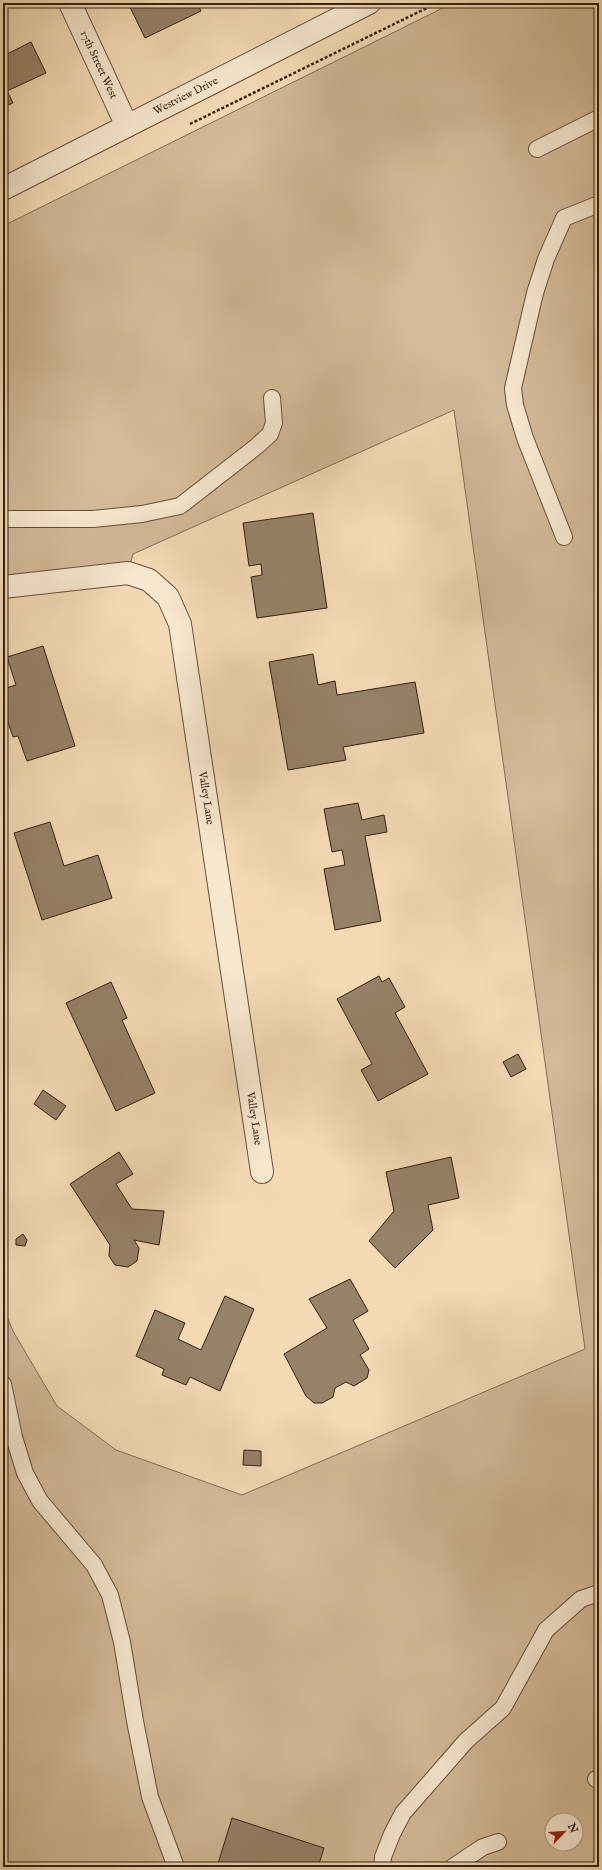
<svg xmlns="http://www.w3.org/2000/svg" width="602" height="1870" font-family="'IM FELL English',serif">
<rect width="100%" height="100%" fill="#f3dab5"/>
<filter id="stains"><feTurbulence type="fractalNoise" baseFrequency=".005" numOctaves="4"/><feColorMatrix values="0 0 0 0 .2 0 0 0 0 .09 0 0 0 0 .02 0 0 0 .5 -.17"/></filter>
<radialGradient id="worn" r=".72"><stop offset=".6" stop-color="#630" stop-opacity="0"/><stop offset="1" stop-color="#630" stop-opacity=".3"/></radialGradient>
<path fill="#d3ba99" stroke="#846d56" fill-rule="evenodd" d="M 453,3 L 599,3 L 599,1867 L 3,1867 L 3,1307 L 13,1331 L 57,1406 L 116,1450 L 242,1495 L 585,1349 L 454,410 L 133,554 L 128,573 L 3,587 L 3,226 ZM 552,1820 L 576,1820 L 576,1844 L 552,1844 Z"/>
<path fill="#978167" stroke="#342012" d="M 128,3 L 197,3 L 201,11 L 145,38 Z
M 31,42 L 46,73 L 7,91 L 13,103 L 3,107 L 3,56 Z
M 313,513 L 327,608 L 257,618 L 251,577 L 262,575 L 261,564 L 249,566 L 243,523 Z
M 43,646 L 75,746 L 27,761 L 18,736 L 13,737 L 3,707 L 3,689 L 16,685 L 7,657 Z
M 313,654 L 318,685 L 335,681 L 337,695 L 415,682 L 424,733 L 343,747 L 346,760 L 288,770 L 269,662 Z
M 358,803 L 362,820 L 384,815 L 387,832 L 365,836 L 381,921 L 335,930 L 324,869 L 345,865 L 342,850 L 332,852 L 324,809 Z
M 50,822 L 64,866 L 98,855 L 112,898 L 42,920 L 14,833 Z
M 379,976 L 382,982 L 389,978 L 405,1007 L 395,1013 L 428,1074 L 378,1101 L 361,1070 L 372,1064 L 337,999 Z
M 111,982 L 127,1018 L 122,1020 L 155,1093 L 116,1111 L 66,1003 Z
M 518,1054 L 526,1069 L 511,1077 L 503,1062 Z
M 43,1090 L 66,1106 L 56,1120 L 34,1104 Z
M 119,1152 L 133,1174 L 116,1184 L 132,1209 L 164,1211 L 159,1245 L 134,1240 L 139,1248 L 137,1261 L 128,1267 L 115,1265 L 109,1256 L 110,1245 L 70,1184 Z
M 451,1157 L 459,1198 L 428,1205 L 433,1230 L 395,1268 L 369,1241 L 394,1211 L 386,1172 Z
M 23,1234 L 27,1240 L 25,1246 L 16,1245 L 16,1239 Z
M 350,1279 L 368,1311 L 353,1320 L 369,1349 L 360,1355 L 369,1370 L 367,1378 L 354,1386 L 346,1382 L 335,1388 L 333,1397 L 322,1403 L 314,1403 L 306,1396 L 284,1354 L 327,1328 L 309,1299 Z
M 225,1296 L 254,1309 L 220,1391 L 190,1377 L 186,1385 L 162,1375 L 164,1369 L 136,1356 L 155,1310 L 185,1323 L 178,1339 L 201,1350 Z
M 244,1450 L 261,1451 L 261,1466 L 243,1465 Z
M 232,1818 L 324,1848 L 318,1867 L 217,1867 Z"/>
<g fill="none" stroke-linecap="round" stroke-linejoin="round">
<g stroke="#644e3b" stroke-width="18">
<path id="lane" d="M 537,149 L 599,118
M 3,519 L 93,519 L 142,514 L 180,506 L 257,446 L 270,434 L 274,423 L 272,398
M 564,537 L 525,438 L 515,405 L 513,388 L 535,293 L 546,259 L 564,218 L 599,204
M 3,1384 L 14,1437 L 25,1473 L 40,1501 L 94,1565 L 110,1595 L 122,1642 L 135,1721 L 150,1797 L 176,1867
M 596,1779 L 599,1778
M 382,1867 L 383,1857 L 392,1834 L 403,1813 L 466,1741 L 503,1708 L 546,1630 L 581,1599 L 599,1593
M 453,1867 L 483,1847 L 498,1842"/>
</g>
<g stroke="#644e3b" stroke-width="24">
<g id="street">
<path id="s1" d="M 70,3 L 127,126"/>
<path id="s2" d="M 3,189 L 369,3"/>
<path id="s3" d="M 3,587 L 128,573 L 149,580 L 168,597 L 180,624 L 262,1172"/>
</g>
</g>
<path stroke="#342012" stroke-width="2.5" stroke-dasharray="3 2" stroke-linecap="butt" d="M 190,124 L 437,3"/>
<use href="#lane" stroke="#f7e7cf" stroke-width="16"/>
<use href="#street" stroke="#f7e7cf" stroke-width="22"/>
</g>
<g text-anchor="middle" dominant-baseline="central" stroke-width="3.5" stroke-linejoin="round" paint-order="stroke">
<g font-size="11" fill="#342012" stroke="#f7e7cf">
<text stroke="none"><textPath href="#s1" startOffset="68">17th Street West</textPath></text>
<text stroke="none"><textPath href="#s2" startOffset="205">Westview Drive</textPath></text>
<text stroke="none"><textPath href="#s3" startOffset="379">Valley Lane</textPath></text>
<text stroke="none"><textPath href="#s3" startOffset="703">Valley Lane</textPath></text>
</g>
</g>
<rect width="602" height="1870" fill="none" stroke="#f3dab5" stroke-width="16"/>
<rect x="4" y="4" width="594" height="1862" fill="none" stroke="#342012" stroke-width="2"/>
<rect x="8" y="8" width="586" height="1854" fill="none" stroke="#342012"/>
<g transform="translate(564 1832) rotate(65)"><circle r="19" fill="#f7e7cf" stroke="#a99783"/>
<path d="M0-3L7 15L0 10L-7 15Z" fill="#8f2418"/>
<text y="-6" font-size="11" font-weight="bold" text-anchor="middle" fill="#342012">N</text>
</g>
<rect width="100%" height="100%" filter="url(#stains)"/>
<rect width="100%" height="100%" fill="url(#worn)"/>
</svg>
